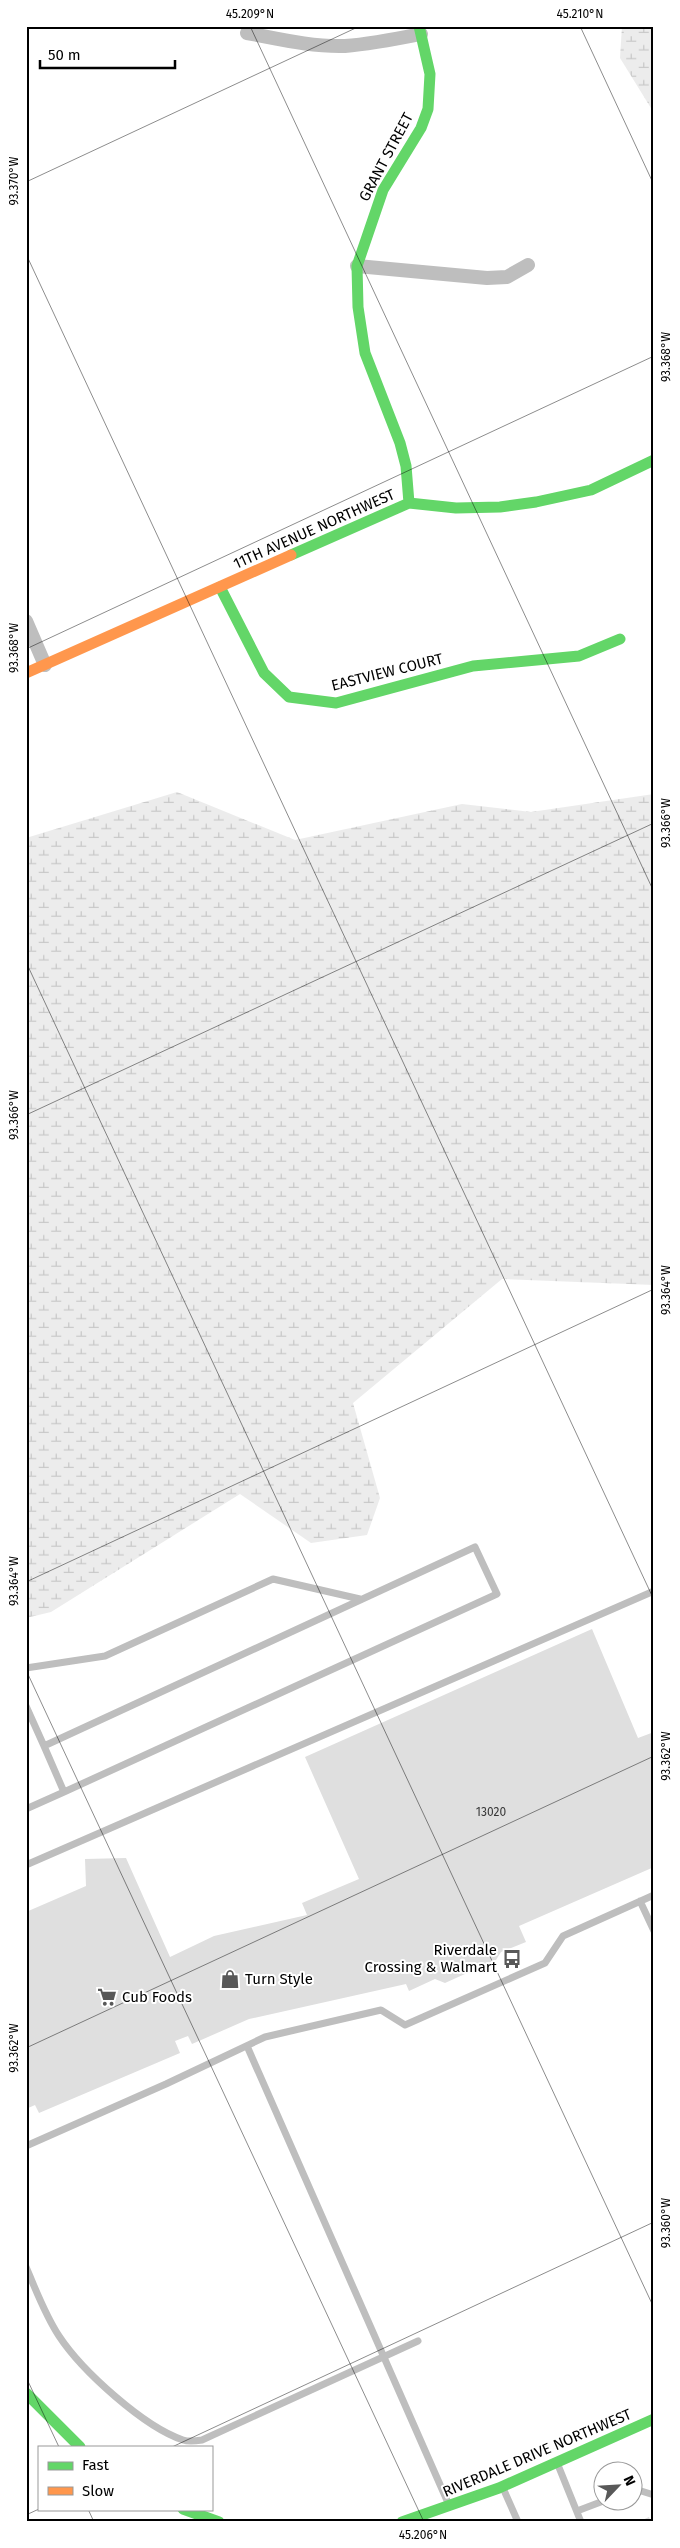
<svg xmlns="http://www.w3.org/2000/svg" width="680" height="2548" font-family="'Fira Sans',sans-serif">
<defs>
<pattern id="wetland-marsh" width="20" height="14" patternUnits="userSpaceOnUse" patternTransform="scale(1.25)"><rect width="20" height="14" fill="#ececec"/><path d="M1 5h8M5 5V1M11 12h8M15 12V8" fill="none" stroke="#c9c9c9"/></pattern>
</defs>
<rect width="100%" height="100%" fill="#fff"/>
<path fill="url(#wetland-marsh)" d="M 622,26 L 654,26 L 654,113 L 620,58 Z
M 177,792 L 295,840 L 462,804 L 531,812 L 654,794 L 654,1285 L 502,1279 L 353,1403 L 380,1498 L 367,1535 L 311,1543 L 240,1494 L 51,1612 L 26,1618 L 26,838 Z"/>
<path fill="#dfdfdf" d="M 592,1629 L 638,1738 L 654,1732 L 654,1867 L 519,1926 L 526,1942 L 501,1952 L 496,1960 L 445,1983 L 435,1979 L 409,1991 L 406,1984 L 249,2019 L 192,2044 L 188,2036 L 175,2041 L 180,2053 L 39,2113 L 35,2105 L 26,2109 L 26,1912 L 86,1886 L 85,1859 L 126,1858 L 170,1957 L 214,1936 L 307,1915 L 302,1903 L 359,1879 L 305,1757 Z
M 649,2517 L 651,2522 L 638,2522 Z"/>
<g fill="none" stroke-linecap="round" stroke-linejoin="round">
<path stroke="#bebebe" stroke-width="7" d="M 26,1668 L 105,1656 L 273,1579 L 360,1599
M 26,1706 L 44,1746
M 26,1809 L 64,1792 L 497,1594 L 475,1547 L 44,1746 L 64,1792
M 26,1865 L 654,1591
M 640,1901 L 654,1931
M 247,2046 L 449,2505
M 26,2146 L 166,2084 L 265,2037 L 381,2010 L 405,2025 L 545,1963 L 563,1936 L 654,1895
M 26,2267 C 36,2290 45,2315 59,2336 C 82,2371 144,2427 183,2440 C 189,2442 196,2441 202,2440 L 418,2341
M 558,2465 L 581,2522
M 503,2488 L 518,2522
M 632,2492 L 638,2490 L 654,2495
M 577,2511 L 606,2500"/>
<path stroke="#bebebe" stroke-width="14" d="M 247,33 C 279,39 312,47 345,46 C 371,44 396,39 421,34
M 357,266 L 487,278 L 507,277 L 528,265
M 26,621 L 45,665"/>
<path stroke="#63d668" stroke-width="11" d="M 409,503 L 406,466 L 400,443 L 365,353 L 358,307 L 357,266 L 383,190 L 421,128 L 428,109 L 430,74 L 419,26
M 291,555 L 409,503 L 456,508 L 500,507 L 536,502 L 591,490 L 654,460
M 220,587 L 264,673 L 289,697 L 336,703 L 473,666 L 579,656 L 620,639
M 26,2393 L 80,2447
M 183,2509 L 219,2522
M 402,2522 L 499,2488 L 654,2419"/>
<path stroke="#ff974d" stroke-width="11" d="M 26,673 L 291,555"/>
</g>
<path fill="none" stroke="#000" stroke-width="1" stroke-opacity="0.45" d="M 250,26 L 654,892M 580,26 L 654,185M 26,182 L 360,26M 26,254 L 654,1600M 26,649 L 654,356M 26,962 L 654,2308M 26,1115 L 654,823M 26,1582 L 654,1289M 26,1670 L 424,2522M 26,2048 L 654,1756M 26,2377 L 59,2447M 172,2447 L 654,2222M 88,2509 L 94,2522M 26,2515 L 39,2509"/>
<defs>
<g id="bus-bare" transform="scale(1.5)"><path d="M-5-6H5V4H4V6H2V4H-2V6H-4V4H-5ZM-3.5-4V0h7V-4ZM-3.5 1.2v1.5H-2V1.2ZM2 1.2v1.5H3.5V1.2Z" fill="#595959" stroke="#fff" stroke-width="2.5" paint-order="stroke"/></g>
<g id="shop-bare" transform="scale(1.5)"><path d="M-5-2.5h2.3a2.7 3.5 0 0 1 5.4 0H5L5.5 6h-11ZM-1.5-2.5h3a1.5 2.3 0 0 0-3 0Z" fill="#595959" stroke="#fff" stroke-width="2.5" paint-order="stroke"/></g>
<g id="supermarket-bare" transform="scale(1.5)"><path d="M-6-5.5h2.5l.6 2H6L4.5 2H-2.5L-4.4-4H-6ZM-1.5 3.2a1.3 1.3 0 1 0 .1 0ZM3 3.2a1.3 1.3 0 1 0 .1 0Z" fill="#595959" stroke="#fff" stroke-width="2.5" paint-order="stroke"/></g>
</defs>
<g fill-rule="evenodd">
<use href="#bus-bare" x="512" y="1959"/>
<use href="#shop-bare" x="230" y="1979"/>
<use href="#supermarket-bare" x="107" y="1997"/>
</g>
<g text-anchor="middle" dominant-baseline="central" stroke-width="4" stroke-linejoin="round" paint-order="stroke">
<g font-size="12" fill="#383838">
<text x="491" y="1812">13020</text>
</g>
<g font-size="15" fill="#000" stroke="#fff">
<text transform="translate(386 157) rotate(-62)">GRANT STREET</text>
<text transform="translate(314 529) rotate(-24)">11TH AVENUE NORTHWEST</text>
<text transform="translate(387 672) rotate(-14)">EASTVIEW COURT</text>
<text transform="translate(537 2453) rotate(-23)">RIVERDALE DRIVE NORTHWEST</text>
</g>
<g font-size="15" fill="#000" stroke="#fff" text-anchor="start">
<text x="497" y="1950" text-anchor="end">Riverdale<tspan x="497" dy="17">Crossing &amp; Walmart</tspan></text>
<text x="245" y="1979">Turn Style</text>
<text x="122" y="1997">Cub Foods</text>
</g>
</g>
<rect width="680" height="2548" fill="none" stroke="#ffffff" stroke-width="55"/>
<rect x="38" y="2446" width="175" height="65" fill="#ffffff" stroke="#999999"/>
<rect x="48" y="2462" width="25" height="8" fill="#63d668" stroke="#999999"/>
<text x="82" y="2470" font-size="15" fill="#000000">Fast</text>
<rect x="48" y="2487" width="25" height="8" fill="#ff974d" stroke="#999999"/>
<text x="82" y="2496" font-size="15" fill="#000000">Slow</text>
<g transform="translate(618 2486) rotate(65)"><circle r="24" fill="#ffffff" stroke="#999999"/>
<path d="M0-4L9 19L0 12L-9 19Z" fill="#595959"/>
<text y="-8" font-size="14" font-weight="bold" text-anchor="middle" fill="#000000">N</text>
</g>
<path d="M40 60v8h135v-8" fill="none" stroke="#000000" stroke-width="2.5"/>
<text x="48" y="60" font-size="15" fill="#000000" stroke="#ffffff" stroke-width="4" paint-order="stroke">50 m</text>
<rect x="28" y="28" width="624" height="2492" fill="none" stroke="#000" stroke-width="2"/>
<g font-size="12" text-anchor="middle" fill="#000">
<text x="250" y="18">45.209°N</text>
<text x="580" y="18">45.210°N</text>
<text transform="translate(14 181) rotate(-90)" y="4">93.370°W</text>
<text transform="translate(666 357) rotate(-90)" y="4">93.368°W</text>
<text transform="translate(14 648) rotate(-90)" y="4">93.368°W</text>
<text transform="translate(666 823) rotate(-90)" y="4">93.366°W</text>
<text transform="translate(14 1115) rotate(-90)" y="4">93.366°W</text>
<text transform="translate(666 1290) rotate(-90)" y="4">93.364°W</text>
<text transform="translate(14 1581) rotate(-90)" y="4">93.364°W</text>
<text transform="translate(666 1756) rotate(-90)" y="4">93.362°W</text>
<text transform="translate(14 2048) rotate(-90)" y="4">93.362°W</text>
<text transform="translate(666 2223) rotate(-90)" y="4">93.360°W</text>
<text x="423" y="2539">45.206°N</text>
</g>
</svg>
